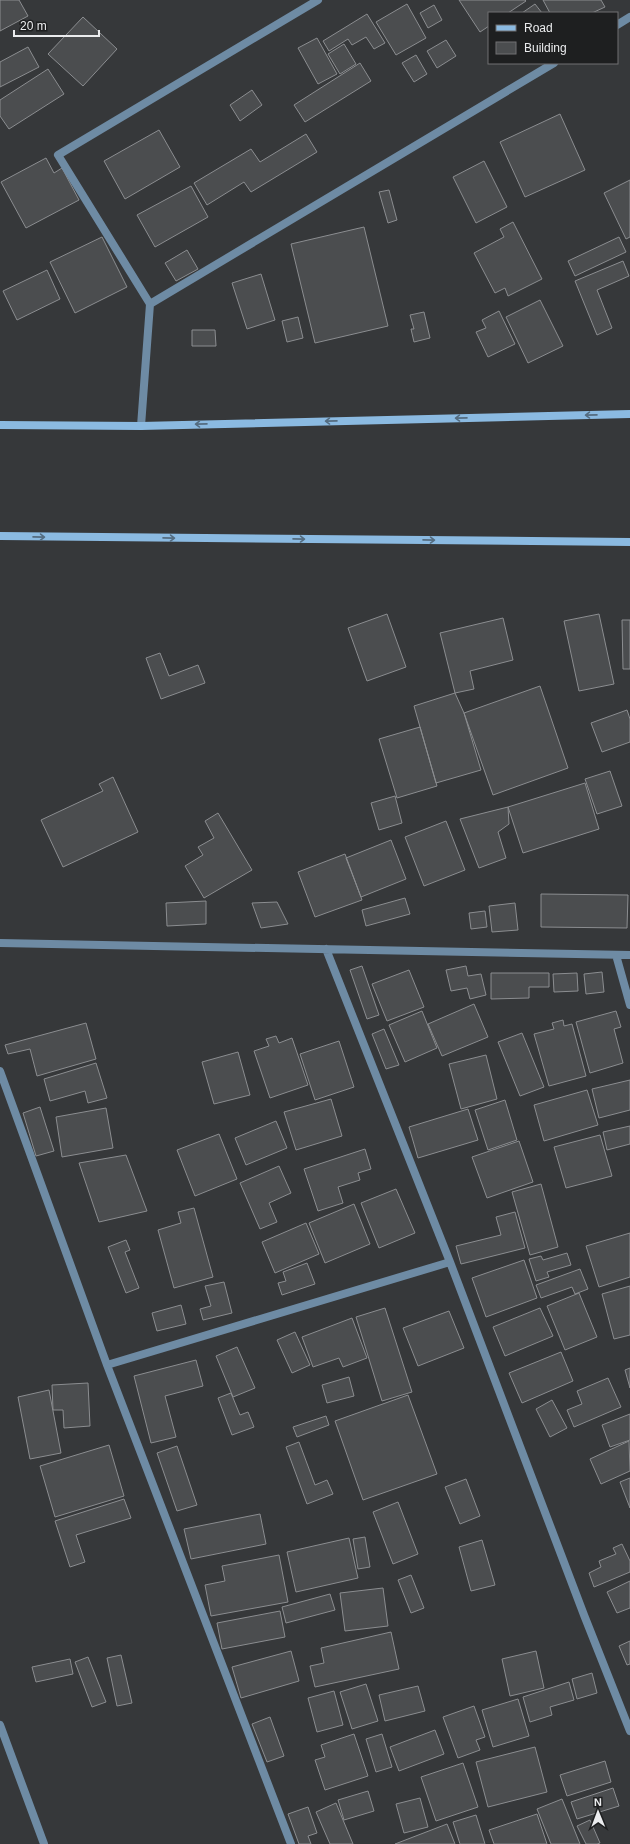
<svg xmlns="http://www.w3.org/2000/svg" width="630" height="1844" font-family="Arial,sans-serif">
<rect width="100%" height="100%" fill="#36383a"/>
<path fill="#4b4d4f" stroke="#8b8d90" d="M 0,0 L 19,0 L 28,16 L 0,31 Z
M 459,0 L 525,0 L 526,1 L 508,13 L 489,13 L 489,26 L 480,32 Z
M 543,0 L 601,0 L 605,7 L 592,13 L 550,13 Z
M 407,4 L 426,38 L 396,55 L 376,22 Z
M 535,4 L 542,13 L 522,13 Z
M 434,5 L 442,20 L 428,28 L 420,13 Z
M 367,14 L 385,43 L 374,49 L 366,37 L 352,45 L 348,39 L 329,51 L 323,41 Z
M 83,17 L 117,49 L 83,86 L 48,54 Z
M 317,38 L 337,74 L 318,84 L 298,48 Z
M 446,40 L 456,56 L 437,68 L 427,51 Z
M 344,44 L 356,64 L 340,74 L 328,54 Z
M 28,47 L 39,67 L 0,87 L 0,62 Z
M 416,55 L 427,74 L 414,82 L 402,63 Z
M 360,63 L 371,81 L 305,122 L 294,105 Z
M 48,69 L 64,94 L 9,129 L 0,116 L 0,100 Z
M 252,90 L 262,105 L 240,121 L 230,105 Z
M 560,114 L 585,170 L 525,197 L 500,142 Z
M 159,130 L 180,167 L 125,199 L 104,161 Z
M 306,134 L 317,152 L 251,192 L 244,182 L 207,205 L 194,183 L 251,149 L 260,162 Z
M 46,158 L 54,173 L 62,168 L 79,200 L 26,228 L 1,182 Z
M 484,161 L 507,207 L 476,223 L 453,177 Z
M 630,180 L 630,237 L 626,239 L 604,193 Z
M 191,186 L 208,217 L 155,247 L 137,215 Z
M 389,190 L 397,220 L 388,223 L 379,192 Z
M 513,222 L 542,279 L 508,296 L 505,288 L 495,293 L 474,253 L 504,237 L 500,229 Z
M 364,227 L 388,326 L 315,343 L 291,244 Z
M 102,237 L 127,287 L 75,313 L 50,262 Z
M 619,237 L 626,252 L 575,276 L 568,261 Z
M 187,250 L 198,269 L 176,281 L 165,263 Z
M 623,261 L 629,276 L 597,290 L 612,328 L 597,335 L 575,281 Z
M 47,270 L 60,299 L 17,320 L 3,291 Z
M 261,274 L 275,320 L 247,329 L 232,283 Z
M 540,300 L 563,346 L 528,363 L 506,317 Z
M 499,311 L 515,344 L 488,357 L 476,332 L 486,328 L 482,320 Z
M 424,312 L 430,338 L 414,342 L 411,329 L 414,329 L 410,315 Z
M 298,317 L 303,338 L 287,342 L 282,321 Z
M 192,330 L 215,330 L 216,346 L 192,346 Z
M 387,614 L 406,667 L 367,681 L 348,628 Z
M 599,614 L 614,684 L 579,691 L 564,621 Z
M 503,618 L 513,660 L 470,671 L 474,689 L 455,693 L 440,633 Z
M 622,620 L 630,620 L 630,669 L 623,669 Z
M 160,653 L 169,676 L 198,665 L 205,683 L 161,699 L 146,658 Z
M 540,686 L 568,768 L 493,795 L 464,713 Z
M 455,693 L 464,713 L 481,770 L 436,783 L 414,706 Z
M 627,710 L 630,719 L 630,742 L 602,752 L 591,723 Z
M 420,727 L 437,786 L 397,798 L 379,739 Z
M 610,771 L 622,806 L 597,814 L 585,779 Z
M 113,777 L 138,832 L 63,867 L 41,820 L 103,791 L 99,784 Z
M 585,783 L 599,829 L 523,853 L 508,807 Z
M 395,796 L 402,823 L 379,830 L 371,803 Z
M 508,807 L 509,824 L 498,832 L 506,858 L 479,868 L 460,819 Z
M 218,813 L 252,870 L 204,898 L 185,866 L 203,855 L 198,847 L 214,838 L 205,821 Z
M 446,821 L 465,870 L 424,886 L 405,837 Z
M 391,840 L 406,879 L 361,897 L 346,858 Z
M 345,854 L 362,900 L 315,917 L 298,872 Z
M 541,894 L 628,895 L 627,928 L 541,927 Z
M 405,898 L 410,914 L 366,926 L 362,910 Z
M 206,901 L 206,924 L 167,926 L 166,903 Z
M 277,902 L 288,924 L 261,928 L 252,903 Z
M 515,903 L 518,930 L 492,932 L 489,906 Z
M 485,911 L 487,927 L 471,929 L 469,913 Z
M 362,966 L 379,1015 L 367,1019 L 350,970 Z
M 466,966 L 468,976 L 481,974 L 486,995 L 470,999 L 467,988 L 451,991 L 446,970 Z
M 409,970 L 424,1007 L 387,1021 L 372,984 Z
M 602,972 L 604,992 L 586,994 L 584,974 Z
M 491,973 L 549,973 L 549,987 L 529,987 L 529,998 L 491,999 Z
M 577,973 L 578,991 L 554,992 L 553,974 Z
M 474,1004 L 488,1037 L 442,1056 L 428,1024 Z
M 422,1011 L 437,1048 L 405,1062 L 389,1025 Z
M 616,1011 L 621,1027 L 614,1029 L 623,1063 L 590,1073 L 576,1022 Z
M 563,1020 L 564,1026 L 572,1024 L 586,1076 L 549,1086 L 534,1034 L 554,1029 L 552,1023 Z
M 86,1023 L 96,1059 L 37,1076 L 30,1049 L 8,1054 L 5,1045 Z
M 384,1029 L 399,1065 L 386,1069 L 372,1034 Z
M 522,1033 L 544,1087 L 520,1096 L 498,1042 Z
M 276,1036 L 279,1043 L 292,1038 L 308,1085 L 270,1098 L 254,1051 L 269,1046 L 266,1039 Z
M 339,1041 L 354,1087 L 315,1100 L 300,1054 Z
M 238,1052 L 250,1095 L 214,1104 L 202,1062 Z
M 486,1055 L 497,1099 L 461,1109 L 449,1064 Z
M 96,1063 L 107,1098 L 88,1103 L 85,1091 L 50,1101 L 44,1079 Z
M 630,1080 L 630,1110 L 599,1118 L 592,1089 Z
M 587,1090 L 598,1125 L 544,1141 L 534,1105 Z
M 331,1099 L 342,1136 L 296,1150 L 284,1112 Z
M 505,1100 L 517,1140 L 488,1150 L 475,1110 Z
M 40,1107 L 54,1151 L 36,1156 L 23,1113 Z
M 106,1108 L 113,1148 L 62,1157 L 56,1117 Z
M 468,1109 L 478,1140 L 418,1158 L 409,1127 Z
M 276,1121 L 287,1148 L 246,1165 L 235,1138 Z
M 630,1126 L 630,1144 L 607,1150 L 603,1132 Z
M 219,1134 L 237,1179 L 195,1196 L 177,1150 Z
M 600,1135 L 612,1176 L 566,1188 L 554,1147 Z
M 519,1141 L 533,1182 L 487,1198 L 472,1157 Z
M 365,1149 L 371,1169 L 358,1173 L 360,1180 L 338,1187 L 343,1203 L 318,1211 L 304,1169 Z
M 126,1155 L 147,1211 L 99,1222 L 79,1163 Z
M 279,1166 L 291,1193 L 269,1203 L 277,1222 L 260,1229 L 240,1183 Z
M 541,1184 L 558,1247 L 530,1255 L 512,1192 Z
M 396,1189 L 415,1233 L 379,1248 L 361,1203 Z
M 354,1204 L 370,1244 L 325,1263 L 309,1223 Z
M 194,1208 L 213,1277 L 174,1288 L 158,1230 L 181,1223 L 178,1212 Z
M 515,1212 L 525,1248 L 461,1264 L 456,1246 L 501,1235 L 496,1217 Z
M 306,1223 L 319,1254 L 275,1273 L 262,1242 Z
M 630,1233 L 630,1277 L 599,1287 L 586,1246 Z
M 126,1240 L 130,1250 L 125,1252 L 139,1288 L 126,1293 L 108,1247 Z
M 567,1253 L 571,1265 L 547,1272 L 549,1277 L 536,1281 L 529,1259 L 541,1256 L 543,1260 Z
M 524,1260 L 537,1298 L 486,1317 L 472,1278 Z
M 307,1263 L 315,1284 L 282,1295 L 278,1283 L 286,1281 L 283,1272 Z
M 580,1269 L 588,1289 L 575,1294 L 572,1287 L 541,1298 L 536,1285 Z
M 224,1282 L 232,1313 L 203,1320 L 200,1309 L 211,1306 L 205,1286 Z
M 630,1286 L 630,1335 L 614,1339 L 602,1294 Z
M 579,1293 L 597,1337 L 565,1350 L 547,1306 Z
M 181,1305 L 186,1324 L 157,1331 L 152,1313 Z
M 385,1308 L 412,1392 L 382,1401 L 356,1317 Z
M 540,1308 L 553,1336 L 505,1356 L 493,1327 Z
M 449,1311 L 464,1348 L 418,1366 L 403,1328 Z
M 352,1318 L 367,1358 L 343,1367 L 339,1358 L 313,1367 L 302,1337 Z
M 295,1332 L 310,1365 L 292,1373 L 277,1340 Z
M 237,1347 L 255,1388 L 233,1397 L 216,1356 Z
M 561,1352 L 573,1381 L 522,1403 L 509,1373 Z
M 196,1360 L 203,1386 L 165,1396 L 176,1437 L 151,1443 L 134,1376 Z
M 630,1368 L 630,1388 L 625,1370 Z
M 349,1377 L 354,1396 L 327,1403 L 322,1385 Z
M 608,1378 L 621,1407 L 574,1427 L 567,1410 L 582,1404 L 577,1391 Z
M 88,1383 L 90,1426 L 64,1428 L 63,1410 L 53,1410 L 52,1385 Z
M 49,1390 L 61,1453 L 30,1459 L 18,1397 Z
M 231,1393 L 240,1415 L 248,1412 L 254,1427 L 232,1435 L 218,1398 Z
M 408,1395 L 437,1474 L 363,1500 L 335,1421 Z
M 552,1400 L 567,1428 L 550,1437 L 536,1409 Z
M 630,1414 L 630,1440 L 610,1447 L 602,1425 Z
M 326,1416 L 329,1425 L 297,1437 L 293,1427 Z
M 629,1441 L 630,1471 L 601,1484 L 590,1459 Z
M 299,1442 L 315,1485 L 327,1480 L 333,1494 L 307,1504 L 286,1447 Z
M 109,1445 L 124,1496 L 55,1517 L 40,1466 Z
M 177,1446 L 197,1505 L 177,1511 L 157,1453 Z
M 630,1478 L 630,1508 L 620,1482 Z
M 466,1479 L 480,1516 L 460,1524 L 445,1487 Z
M 124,1499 L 131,1518 L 76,1535 L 85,1562 L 70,1567 L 55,1521 Z
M 398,1502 L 418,1554 L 393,1564 L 373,1512 Z
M 260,1514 L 266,1544 L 191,1559 L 184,1529 Z
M 365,1537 L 370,1567 L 358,1569 L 353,1539 Z
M 349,1538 L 358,1578 L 296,1592 L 287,1552 Z
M 482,1540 L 495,1585 L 471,1591 L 459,1547 Z
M 622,1544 L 630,1561 L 630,1572 L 594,1587 L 589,1573 L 601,1567 L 599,1561 L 616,1554 L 613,1548 Z
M 279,1555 L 288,1602 L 211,1616 L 205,1585 L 225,1581 L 222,1566 Z
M 411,1575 L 424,1608 L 411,1613 L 398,1580 Z
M 630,1581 L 630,1608 L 617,1613 L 607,1592 Z
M 383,1588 L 388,1626 L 345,1631 L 340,1593 Z
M 330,1594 L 335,1610 L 286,1623 L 282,1607 Z
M 280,1611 L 285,1637 L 222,1649 L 217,1623 Z
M 391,1632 L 399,1669 L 315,1687 L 310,1666 L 324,1663 L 321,1648 Z
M 630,1641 L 630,1664 L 627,1665 L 619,1646 Z
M 291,1651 L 299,1681 L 241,1698 L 232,1667 Z
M 536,1651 L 544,1688 L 510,1696 L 502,1659 Z
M 121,1655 L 132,1703 L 117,1706 L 107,1658 Z
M 88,1657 L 106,1702 L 92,1707 L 75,1662 Z
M 70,1659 L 73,1674 L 36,1682 L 32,1667 Z
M 592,1673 L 597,1693 L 577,1699 L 572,1679 Z
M 569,1682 L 574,1700 L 550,1707 L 552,1715 L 530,1722 L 523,1697 Z
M 366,1684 L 378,1721 L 352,1729 L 340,1692 Z
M 418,1686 L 425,1711 L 385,1721 L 379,1695 Z
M 334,1691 L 343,1725 L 317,1732 L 308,1698 Z
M 518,1699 L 529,1736 L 493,1747 L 482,1710 Z
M 474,1706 L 485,1737 L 476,1740 L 480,1750 L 458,1758 L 443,1717 Z
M 270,1717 L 284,1756 L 267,1762 L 252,1724 Z
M 435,1730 L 444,1754 L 399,1771 L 390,1747 Z
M 354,1734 L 368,1776 L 325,1790 L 315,1760 L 325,1757 L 321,1745 Z
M 382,1734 L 392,1767 L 376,1772 L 366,1739 Z
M 535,1747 L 547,1792 L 488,1807 L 476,1762 Z
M 605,1761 L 611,1782 L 567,1796 L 560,1775 Z
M 463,1763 L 478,1807 L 436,1821 L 421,1777 Z
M 613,1788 L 619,1806 L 577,1819 L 571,1802 Z
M 368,1791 L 374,1811 L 344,1820 L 338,1800 Z
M 420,1798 L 428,1827 L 404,1833 L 396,1804 Z
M 562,1799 L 580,1844 L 551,1844 L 537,1809 Z
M 336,1803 L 353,1844 L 330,1844 L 316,1812 Z
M 308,1807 L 317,1833 L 308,1836 L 311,1844 L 299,1844 L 288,1814 Z
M 537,1814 L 547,1844 L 494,1844 L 489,1830 Z
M 476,1815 L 485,1844 L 460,1844 L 453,1822 Z
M 590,1820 L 600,1843 L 597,1844 L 586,1844 L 577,1826 Z
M 447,1824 L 455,1844 L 395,1844 Z"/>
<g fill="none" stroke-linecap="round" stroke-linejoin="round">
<path stroke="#6e8ba4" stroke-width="8" d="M 617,25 L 630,17
M 150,304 L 58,155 L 318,0
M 141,426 L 150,304 L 554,63
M 0,943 L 630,955
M 326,949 L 450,1262 L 584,1615 L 630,1731
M 616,955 L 630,1005
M 0,1071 L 107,1365 L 291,1844
M 107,1365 L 450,1262
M 0,1725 L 44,1844"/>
<path stroke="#8bbae1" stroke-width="8" d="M 0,425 L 141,426 L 630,414
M 0,536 L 630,542"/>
</g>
<defs><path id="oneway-shaft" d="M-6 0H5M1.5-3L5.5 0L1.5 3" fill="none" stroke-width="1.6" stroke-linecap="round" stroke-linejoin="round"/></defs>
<g stroke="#546c80">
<use href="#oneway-shaft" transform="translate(591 415) rotate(179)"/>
<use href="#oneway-shaft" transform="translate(461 418) rotate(179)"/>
<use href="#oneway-shaft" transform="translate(331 421) rotate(179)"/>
<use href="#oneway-shaft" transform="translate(201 424) rotate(179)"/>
<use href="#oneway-shaft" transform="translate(39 537) rotate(1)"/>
<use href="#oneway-shaft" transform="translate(169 538) rotate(1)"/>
<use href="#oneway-shaft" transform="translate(299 539) rotate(1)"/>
<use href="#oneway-shaft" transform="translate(429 540) rotate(1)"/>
</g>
<rect x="488" y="12" width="130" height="52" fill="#1e1f20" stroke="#707172"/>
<rect x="496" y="25" width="20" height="6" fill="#8bbae1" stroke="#707172"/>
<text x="524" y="32" font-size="12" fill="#ebecee">Road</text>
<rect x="496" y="42" width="20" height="12" fill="#4b4d4f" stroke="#707172"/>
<text x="524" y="52" font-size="12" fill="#ebecee">Building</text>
<g transform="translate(598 1812) rotate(359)" stroke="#1e1f20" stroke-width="3" paint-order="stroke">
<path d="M0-3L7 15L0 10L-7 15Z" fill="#ebecee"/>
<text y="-6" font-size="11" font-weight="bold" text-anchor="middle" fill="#ebecee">N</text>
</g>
<path d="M14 30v6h85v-6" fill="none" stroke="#ebecee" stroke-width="2"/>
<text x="20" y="30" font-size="12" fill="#ebecee" stroke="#1e1f20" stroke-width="3" paint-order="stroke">20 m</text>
</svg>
